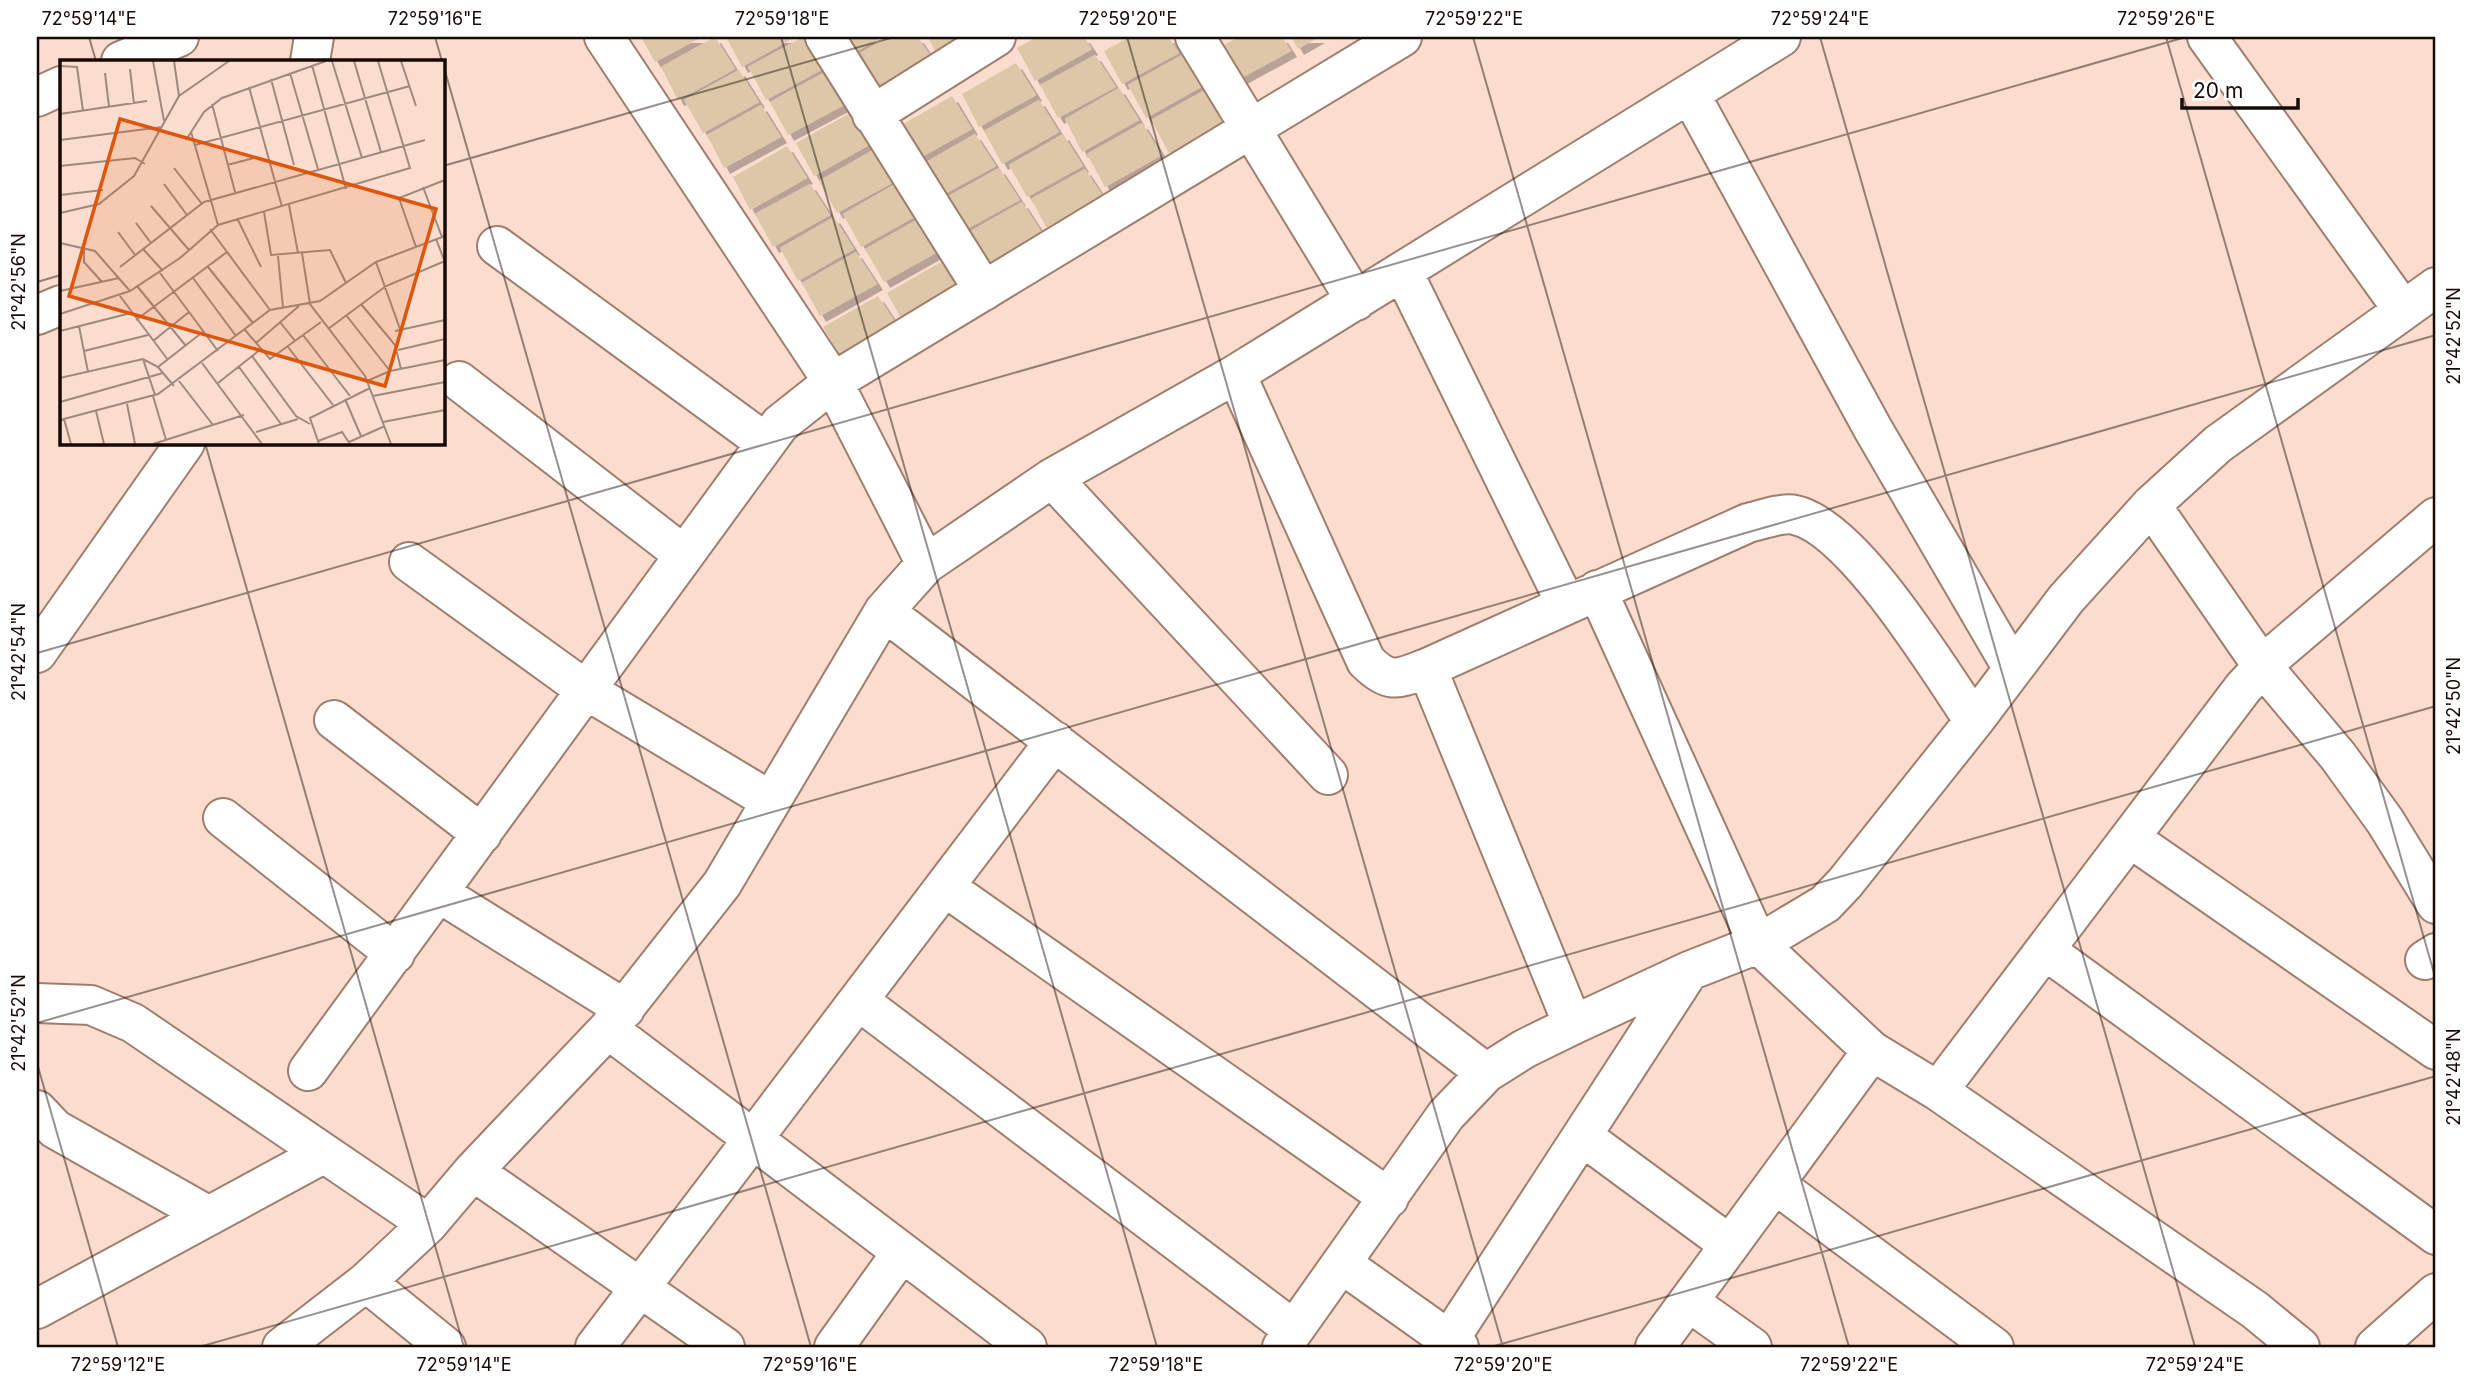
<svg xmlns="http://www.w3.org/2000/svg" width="2473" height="1384" font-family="Inter,sans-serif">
<defs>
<filter id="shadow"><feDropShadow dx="6" dy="6" stdDeviation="0" flood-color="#0004"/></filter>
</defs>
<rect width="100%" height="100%" fill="#fbddcf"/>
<path fill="#dcc7a8" filter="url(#shadow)" d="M 641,37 L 702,37 L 655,62 Z
M 715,37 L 735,69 L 678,100 L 661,67 Z
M 726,37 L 795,37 L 742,67 Z
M 803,37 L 823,69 L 766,100 L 748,67 Z
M 842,37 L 882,37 L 852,54 Z
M 889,37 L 918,37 L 931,57 L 874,88 L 856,55 Z
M 928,37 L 970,37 L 937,55 Z
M 1037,37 L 1084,37 L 1092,49 L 1035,81 L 1017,48 Z
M 1130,37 L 1168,37 L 1179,53 L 1122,84 L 1104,51 Z
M 1239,37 L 1282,37 L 1291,51 L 1234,82 L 1216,49 Z
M 1291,37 L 1319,37 L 1298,49 Z
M 1095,55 L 1116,87 L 1058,118 L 1040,85 Z
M 1182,55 L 1203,86 L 1146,118 L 1128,85 Z
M 1016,63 L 1036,95 L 979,127 L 962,94 Z
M 739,70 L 759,102 L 703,133 L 684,100 Z
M 825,72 L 846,104 L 788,135 L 770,102 Z
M 1119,88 L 1139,120 L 1082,152 L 1065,119 Z
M 1205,90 L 1225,121 L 1169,153 L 1151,120 Z
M 952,96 L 972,129 L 916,160 L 898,127 Z
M 1039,100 L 1059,132 L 1002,164 L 984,131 Z
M 761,105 L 781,137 L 724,168 L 707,135 Z
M 850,113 L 871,144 L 814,176 L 796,143 Z
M 1142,123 L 1162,155 L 1105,187 L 1087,154 Z
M 975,134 L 996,166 L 939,197 L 921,165 Z
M 1063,134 L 1083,166 L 1027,197 L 1009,165 Z
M 787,146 L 807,178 L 750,210 L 733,177 Z
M 873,150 L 894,182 L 837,213 L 819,181 Z
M 999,168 L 1020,200 L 963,231 L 945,198 Z
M 1085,169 L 1106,201 L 1049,232 L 1031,199 Z
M 897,183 L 918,215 L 861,247 L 843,214 Z
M 810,184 L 830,215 L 773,247 L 755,214 Z
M 1022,202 L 1043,234 L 985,266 L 967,233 Z
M 834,217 L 854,249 L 798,281 L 780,248 Z
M 920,218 L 941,250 L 884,282 L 865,249 Z
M 856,252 L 877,284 L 820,316 L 802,283 Z
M 941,262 L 962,294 L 905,325 L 887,293 Z
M 878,296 L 899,328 L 842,359 L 823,327 Z"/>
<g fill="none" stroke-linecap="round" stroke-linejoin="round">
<g stroke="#9f7e6d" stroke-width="42">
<path id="minor" d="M 604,37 L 833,382 L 926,564
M 825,37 L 984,291
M 1195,37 L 1356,301
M 2207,37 L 2403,310
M 121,61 L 179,37
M 310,61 L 314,37
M 1690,94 L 1873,429 L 2013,669
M 37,97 L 61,86
M 872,115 L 996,37
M 497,246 L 766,443
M 1403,272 L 1566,604
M 37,315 L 61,305
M 1236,374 L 1366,661 C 1390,685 1398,679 1427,668 L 1748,523 C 1761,520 1782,512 1795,515 C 1854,528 1939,670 1974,721
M 459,381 L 684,555
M 1052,478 L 1328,775
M 2151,505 L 2263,667 L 2338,756 L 2385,821 L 2436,904
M 409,562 L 586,690 L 771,801
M 1597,590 L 1758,944 L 1872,1051 L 1938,1091 L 2255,1310 L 2300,1347
M 884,611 L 1486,1073
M 37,653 L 185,443
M 1427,668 L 1573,1025
M 334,720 L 482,834
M 223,818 L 395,954
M 2130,838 L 2436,1050
M 945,887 L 1389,1198
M 439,893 L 625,1009
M 2045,950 L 2436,1235
M 2425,960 L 2436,953
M 859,1001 L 1294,1330
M 37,1003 L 91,1005 L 133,1023 L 428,1224
M 608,1029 L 1027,1347
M 308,1071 L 780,424 L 833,382 L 1402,37
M 1938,1091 L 2243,688 L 2274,655 L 2436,517
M 37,1110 L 55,1129 L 209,1216
M 1582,1136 L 1730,1245
M 473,1171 L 725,1347
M 1775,1184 L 1994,1347
M 1342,1264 L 1459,1347
M 366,1282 L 446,1347
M 1689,1302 L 1752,1347
M 37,1309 L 323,1154
M 1449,1340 L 1689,971
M 282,1347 L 366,1282 L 428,1224 L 473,1171 L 608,1029 L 722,884 L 884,611 L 926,564 L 1052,478 L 1236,374 L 1781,37
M 595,1347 L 1055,741
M 834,1347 L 902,1252
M 1282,1347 L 1446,1115 L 1486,1073 L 1524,1049 L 1573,1025 L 1689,971 L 1758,944 L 1825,904 L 1845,883 L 1974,721 L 2066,599 L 2151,505 L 2218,444 L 2436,287
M 1655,1347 L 1872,1051
M 2375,1347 L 2436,1293"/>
</g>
<use href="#minor" stroke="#fff" stroke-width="38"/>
</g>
<path fill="none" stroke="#160a05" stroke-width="2" stroke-opacity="0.45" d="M 89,37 L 96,61M 435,37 L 442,61M 781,37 L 1157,1347M 1127,37 L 1503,1347M 1473,37 L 1849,1347M 1820,37 L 2195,1347M 2166,37 L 2436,980M 443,64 L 811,1347M 443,166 L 894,37M 37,282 L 61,275M 205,443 L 464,1347M 37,653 L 2186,37M 37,1023 L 2436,335M 37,1063 L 118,1347M 199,1347 L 2436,706M 1491,1347 L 2436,1076"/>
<g transform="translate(60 60)">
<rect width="385" height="385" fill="#fbddcf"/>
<path fill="none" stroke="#9f897e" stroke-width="2" d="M 93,1 L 104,61M 114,1 L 119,36M 272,1 L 302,98M 294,1 L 321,92M 341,1 L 356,46M 252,5 L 286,129M 0,6 L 17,7 L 23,51M 70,9 L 74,44M 45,13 L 49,47M 230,13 L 258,109M 211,19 L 234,105M 189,27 L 222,147M 152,44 L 175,132M 0,54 L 87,41M 131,72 L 158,165M 0,80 L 102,67M 126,80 L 144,52 L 162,38 L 266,1M 135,85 L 350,26M 167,105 L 194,98M 0,106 L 75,98 L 85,104M 114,108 L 142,144M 104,124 L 127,155M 363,127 L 382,177M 0,135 L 43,130M 229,145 L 238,193M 91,146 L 129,190M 204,152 L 211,195 L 270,190 L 286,223M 0,153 L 39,144 L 74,116 L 119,36 L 169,1M 177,158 L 201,207M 76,163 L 91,183M 150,169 L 210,250M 58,172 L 75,195M 376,179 L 385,202M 0,183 L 35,191 L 70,231M 24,187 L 24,202 L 42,222M 356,187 L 339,138 L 385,120M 83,189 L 103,211M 242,193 L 250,244 L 305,316 L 331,384M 218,196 L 223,248M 316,202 L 340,269M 60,207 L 144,142 L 365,80M 148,207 L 193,263M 100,213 L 158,291M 133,218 L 176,276M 77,226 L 126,286M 0,231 L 59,218M 60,236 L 108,300M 301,244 L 335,285 L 341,309M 0,254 L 70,231 L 120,198 L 158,165 L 350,108 L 318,1M 286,255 L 330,311M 76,260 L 167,192M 220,262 L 235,281M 19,266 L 28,312M 268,269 L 326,226 L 385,201M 185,270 L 210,299 L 261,262M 0,271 L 71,253M 335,271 L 385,260M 243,275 L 290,336M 93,281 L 129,252M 196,283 L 239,246M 228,287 L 273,345M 338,290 L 385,279M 24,291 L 88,275M 192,296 L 236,356 L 250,364M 83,299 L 95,335M 142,303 L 202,384M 98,307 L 144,271M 179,307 L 221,364M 0,318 L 83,299 L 98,307 L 114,326M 119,321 L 153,365M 307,321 L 330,311 L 385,300M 158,323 L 201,289M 93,336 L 106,380M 313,336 L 385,322M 285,339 L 301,376M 0,342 L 103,313M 67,344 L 75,384M 36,351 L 44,384M 4,359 L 11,384M 0,360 L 98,334 L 210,250 L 260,241 L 316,202 L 385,176M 323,362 L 385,350M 196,372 L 238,359M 258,381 L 282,372 L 290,384M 289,382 L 325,366M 93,384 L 184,355M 259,384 L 250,358 L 310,328"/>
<path fill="#de550c" fill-opacity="0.15" stroke="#de550c" stroke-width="3.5" d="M 60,59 L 376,149 L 325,326 L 9,236 Z"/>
<rect width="385" height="385" fill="none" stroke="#160a05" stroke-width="3.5"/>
</g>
<rect width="2473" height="1384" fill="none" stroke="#ffffff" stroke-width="77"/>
<path d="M2182 98v10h116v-10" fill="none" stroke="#160a05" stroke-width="3.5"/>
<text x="2193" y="98" font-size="21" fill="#160a05" stroke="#ffffff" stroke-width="5" paint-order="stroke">20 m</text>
<rect x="38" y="38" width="2396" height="1308" fill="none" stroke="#160a05" stroke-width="2.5"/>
<g font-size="18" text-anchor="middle" fill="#160a05">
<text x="89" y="25">72°59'14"E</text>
<text x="435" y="25">72°59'16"E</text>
<text x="782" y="25">72°59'18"E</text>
<text x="1128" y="25">72°59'20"E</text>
<text x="1474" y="25">72°59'22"E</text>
<text x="1820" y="25">72°59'24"E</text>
<text x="2166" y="25">72°59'26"E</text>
<text transform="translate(19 282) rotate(-90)" y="6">21°42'56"N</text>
<text transform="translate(2454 336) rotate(-90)" y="6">21°42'52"N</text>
<text transform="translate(19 652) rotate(-90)" y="6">21°42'54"N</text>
<text transform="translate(2454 706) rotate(-90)" y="6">21°42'50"N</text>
<text transform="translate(19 1023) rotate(-90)" y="6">21°42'52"N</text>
<text transform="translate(2454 1077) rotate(-90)" y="6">21°42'48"N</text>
<text x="118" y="1371">72°59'12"E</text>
<text x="464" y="1371">72°59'14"E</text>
<text x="810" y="1371">72°59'16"E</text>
<text x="1156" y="1371">72°59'18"E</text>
<text x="1503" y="1371">72°59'20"E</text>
<text x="1849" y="1371">72°59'22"E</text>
<text x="2195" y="1371">72°59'24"E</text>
</g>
</svg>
